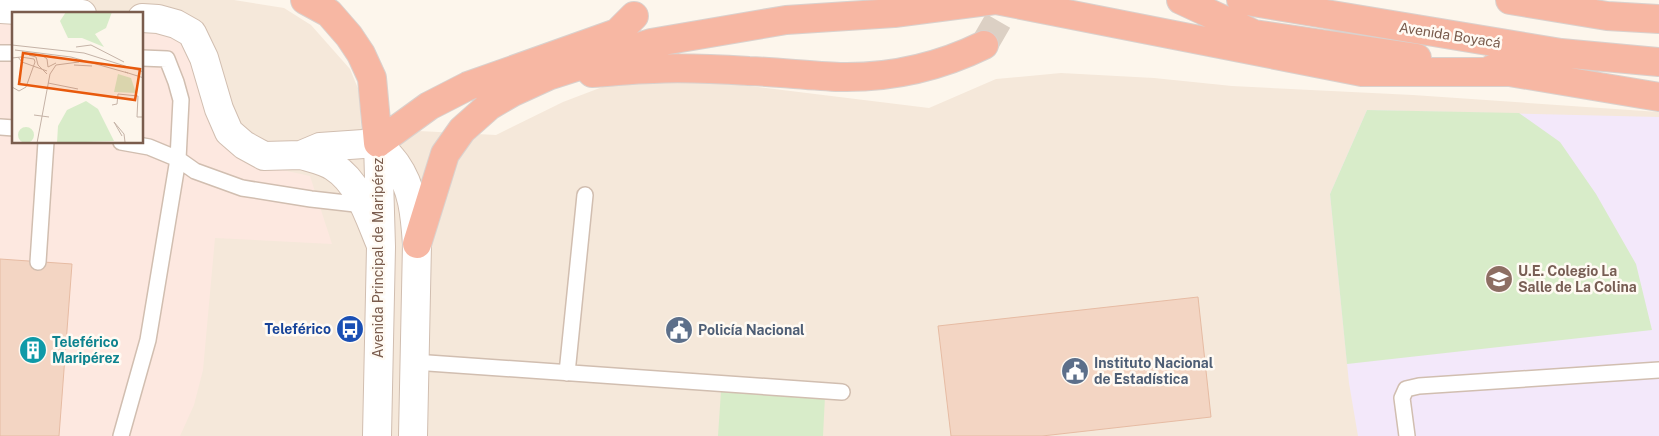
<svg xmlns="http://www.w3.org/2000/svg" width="1659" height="436" font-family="'Public Sans',sans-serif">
<rect width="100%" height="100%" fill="#fdf6ec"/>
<path fill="#f5e8da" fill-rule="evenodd" d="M 0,0 L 234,0 L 284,8 L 311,25 L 350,69 L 359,91 L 361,128 L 496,135 L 563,102 L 605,86 L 686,78 L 929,108 L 996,79 L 1061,73 L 1154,78 L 1232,86 L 1413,95 L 1659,112 L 1659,436 L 0,436 ZM 14,14 L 142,14 L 142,142 L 14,142 Z"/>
<path fill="#fde8e0" d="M 0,19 L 14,19 L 14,142 L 142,142 L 143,28 L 189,44 L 208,97 L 278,169 L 310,176 L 332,244 L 215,238 L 203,370 L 194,405 L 180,436 L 0,436 Z"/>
<path fill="#f3e8fa" d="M 1367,110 L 1659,117 L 1659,436 L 1358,436 L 1349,383 L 1330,194 Z"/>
<path fill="#d8ecc9" d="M 1367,110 L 1519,113 L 1560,142 L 1596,194 L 1636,264 L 1652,330 L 1347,364 L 1330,194 Z
M 721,391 L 825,396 L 823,436 L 718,436 Z"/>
<path fill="#f3d5c3" stroke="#e6bba3" d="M 0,259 L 72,264 L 59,436 L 0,436 Z
M 1198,297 L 1211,417 L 1042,436 L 951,436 L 938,326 Z"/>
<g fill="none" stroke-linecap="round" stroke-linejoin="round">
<path stroke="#dcd0c4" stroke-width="28" stroke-dasharray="28 14" stroke-linecap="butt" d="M 984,45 L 1010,0"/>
<g stroke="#d1beb0" stroke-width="18">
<path id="service" d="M 0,53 L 14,53
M 0,127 L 14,128
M 121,142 L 149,147 L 178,159 L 195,171 L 242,188 L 311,199 L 364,205
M 38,262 L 46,142
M 414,362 L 842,392
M 567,373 L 585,195
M 121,436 L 148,340 L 178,159 L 181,100 L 176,82 L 167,59 L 142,58
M 1407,436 L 1402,398 L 1406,389 L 1419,386 L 1659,370"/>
</g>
<g stroke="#d1beb0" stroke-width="30">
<path id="minor" d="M 0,9 L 82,14
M 142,18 L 158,19 L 176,24 L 192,33 L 204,58 L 219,109 L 229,132 L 244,145 L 264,156 L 301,155 L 320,147 L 378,143
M 301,155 C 311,158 325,161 334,167 C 359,183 369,217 380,243"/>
</g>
<g stroke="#d1beb0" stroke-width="30">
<path id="tertiary" d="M 378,143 C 384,150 391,157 396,164 C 413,188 415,216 417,244 L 413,436
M 377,436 L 381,247 L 378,143"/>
</g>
<g stroke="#dad1cd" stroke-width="30">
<path id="motorway" d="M 305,0 L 329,13 L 349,36 L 361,54 L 372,78 L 378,143
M 996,0 L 1362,72 L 1510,72
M 1181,0 L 1254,34 L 1417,58
M 1241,0 L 1561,53 L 1659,62
M 1510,0 L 1607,16 L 1659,19
M 1492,69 L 1659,97
M 592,73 C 613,72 633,69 653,69 C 685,67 717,69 749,71 C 779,72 810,76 840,77 C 890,78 939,67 984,45
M 378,143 L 429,106 L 468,86 L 617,33 L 634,16
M 417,244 L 445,154 L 462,130 L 489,106 L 513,92 L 548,76 L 651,43 L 786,20 L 894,13 L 995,0"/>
</g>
<use href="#service" stroke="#fff" stroke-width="15"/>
<use href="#minor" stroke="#fff" stroke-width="28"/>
<use href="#tertiary" stroke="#fff" stroke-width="28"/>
<use href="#motorway" stroke="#f7b7a3" stroke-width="28"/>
</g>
<defs>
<g id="school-disc" transform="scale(1.4375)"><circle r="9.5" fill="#8d6e63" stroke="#fffaf3"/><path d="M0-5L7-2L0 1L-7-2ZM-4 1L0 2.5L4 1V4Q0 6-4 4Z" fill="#fff"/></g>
<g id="bus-disc" transform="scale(1.4375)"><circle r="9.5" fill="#1a4fb4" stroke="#fffaf3"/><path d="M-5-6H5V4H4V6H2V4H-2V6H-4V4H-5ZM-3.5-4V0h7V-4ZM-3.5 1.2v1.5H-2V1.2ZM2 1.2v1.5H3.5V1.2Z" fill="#fff"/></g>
<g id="civic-disc" transform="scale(1.4375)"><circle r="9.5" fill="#5c6f8a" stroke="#fffaf3"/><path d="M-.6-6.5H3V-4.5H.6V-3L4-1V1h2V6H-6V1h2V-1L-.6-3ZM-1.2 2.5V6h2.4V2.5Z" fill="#fff"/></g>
<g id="building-disc" transform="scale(1.4375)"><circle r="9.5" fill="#0f9aa8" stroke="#fffaf3"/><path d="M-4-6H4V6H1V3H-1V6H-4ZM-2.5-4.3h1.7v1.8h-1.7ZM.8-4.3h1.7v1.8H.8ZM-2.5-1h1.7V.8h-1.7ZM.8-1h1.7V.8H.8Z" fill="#fff"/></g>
</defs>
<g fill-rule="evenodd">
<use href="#school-disc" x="1499" y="279"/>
<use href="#bus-disc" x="350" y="329"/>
<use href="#civic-disc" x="679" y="330"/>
<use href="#building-disc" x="33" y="350"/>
<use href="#civic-disc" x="1075" y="371"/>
</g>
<g text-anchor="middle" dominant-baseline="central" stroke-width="5" stroke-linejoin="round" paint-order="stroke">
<g font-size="14" fill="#7a5c4d" stroke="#fffaf3">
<text transform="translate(1450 35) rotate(9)">Avenida Boyacá</text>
<text transform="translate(378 258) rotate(-90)">Avenida Principal de Maripérez</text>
</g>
<g font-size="14" font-weight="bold" fill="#785e54" stroke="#fffaf3" text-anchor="start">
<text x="1518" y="271">U.E. Colegio La<tspan x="1518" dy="16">Salle de La Colina</tspan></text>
</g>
<g font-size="14" font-weight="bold" fill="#164399" stroke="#fffaf3" text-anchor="end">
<text x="331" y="329">Teleférico</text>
</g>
<g font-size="14" font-weight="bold" fill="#4e5e75" stroke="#fffaf3" text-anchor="start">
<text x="698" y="330">Policía Nacional</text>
<text x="1094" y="363">Instituto Nacional<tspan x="1094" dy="16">de Estadística</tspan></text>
</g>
<g font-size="14" font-weight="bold" fill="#0d838f" stroke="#fffaf3" text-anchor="start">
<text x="52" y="342">Teleférico<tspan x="52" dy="16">Maripérez</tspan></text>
</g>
</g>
<g transform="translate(12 12)">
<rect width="131" height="131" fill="#fdf6ec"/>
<path d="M 54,0 L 100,0 L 94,16 L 83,22 L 92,35 L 70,26 L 56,26 L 48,9 ZM 106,62 L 119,66 L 124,81 L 102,80 ZM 74,89 L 86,97 L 102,129 L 45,131 L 46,114 L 55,98 ZM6 123a8 8 0 1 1 16 0a8 8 0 1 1-16 0Z" fill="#d8ecc9"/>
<path fill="none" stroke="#c5b3a7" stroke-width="1" d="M 0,33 L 72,41 L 132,60M 64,35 L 79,33 L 112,50M 3,38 L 59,45 L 116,61M 17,43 L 24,45 L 26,53 L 35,62M 30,43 L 35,47 L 36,55 L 44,51M 6,45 L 10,50 L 35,59M 0,46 L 9,45 L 22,47 L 23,50 L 14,75 L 7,79 L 0,75M 62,53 L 80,54M 113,60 L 132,66M 38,62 L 44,53 L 67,50M 36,71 L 66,77M 100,93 L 105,92 L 106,82 L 126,84 L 125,105 L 132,105M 22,103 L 37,105M 102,110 L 112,122 L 113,130M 102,110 L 110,124M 25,131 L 38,62"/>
<path fill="#e8590c" fill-opacity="0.15" stroke="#e8590c" stroke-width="2.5" d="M 11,41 L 128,57 L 123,88 L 7,72 Z"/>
<rect width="131" height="131" fill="none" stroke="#7a5c4d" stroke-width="2.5"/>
</g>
</svg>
